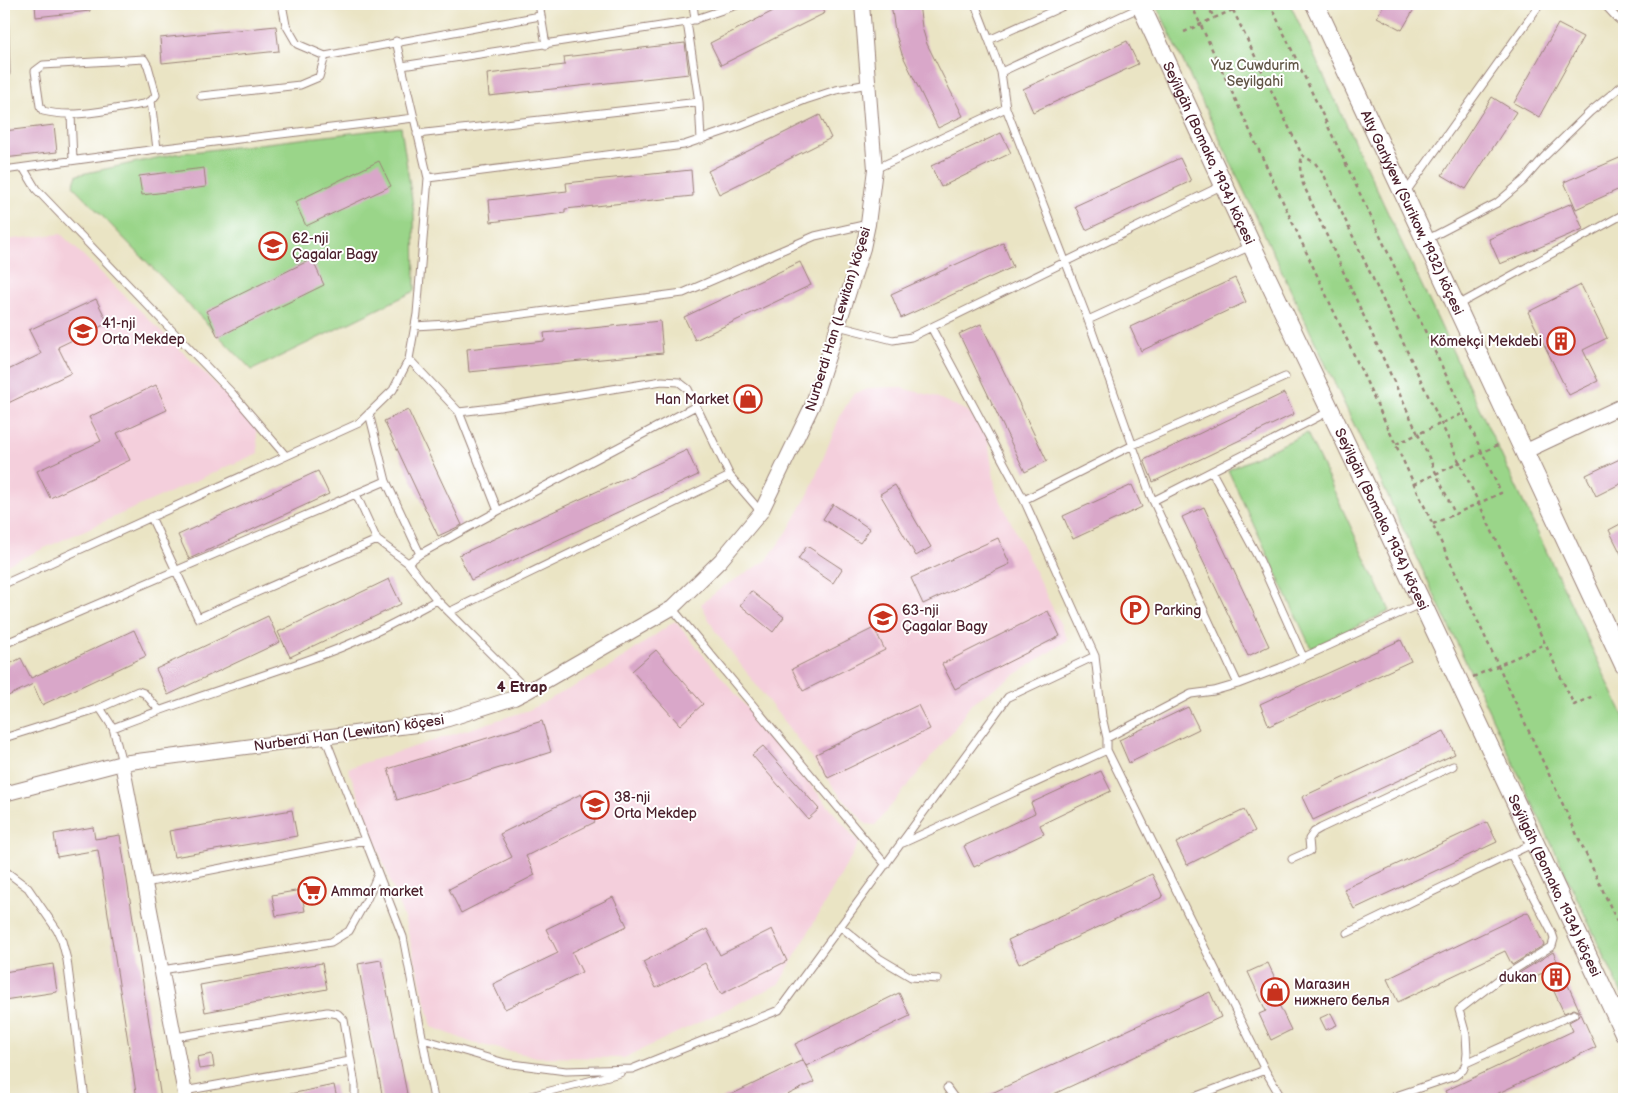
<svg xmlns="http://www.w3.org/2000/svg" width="1628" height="1103" font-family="'Balsamiq Sans',sans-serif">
<rect width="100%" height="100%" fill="#fff"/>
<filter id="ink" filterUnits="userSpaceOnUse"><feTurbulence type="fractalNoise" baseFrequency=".02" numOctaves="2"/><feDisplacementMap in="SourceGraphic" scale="10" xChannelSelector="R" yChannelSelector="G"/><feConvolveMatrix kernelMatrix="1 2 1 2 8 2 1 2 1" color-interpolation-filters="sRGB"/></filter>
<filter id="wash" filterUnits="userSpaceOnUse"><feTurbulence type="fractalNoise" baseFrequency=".0096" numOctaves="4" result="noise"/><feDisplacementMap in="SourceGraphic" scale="20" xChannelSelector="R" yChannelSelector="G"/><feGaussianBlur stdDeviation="1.12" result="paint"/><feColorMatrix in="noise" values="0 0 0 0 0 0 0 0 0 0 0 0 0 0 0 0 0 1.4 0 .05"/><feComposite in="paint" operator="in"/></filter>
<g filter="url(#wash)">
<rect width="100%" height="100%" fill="#eae4c4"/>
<path fill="#f4cfdc" d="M 61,234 L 256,423 L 258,453 L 4,566 L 4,240 Z
M 897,387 L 934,396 L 967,411 L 986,429 L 996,491 L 1068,640 L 972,703 L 952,732 L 875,825 L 866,824 L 842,798 L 715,631 L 701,604 L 724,586 L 766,561 L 787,532 L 809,493 L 841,414 L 853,394 L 871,388 Z
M 675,621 L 859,843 L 779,984 L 624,1058 L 537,1057 L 473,1043 L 432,1027 L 405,921 L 348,768 L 529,710 L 607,669 Z"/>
<path fill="#9ad589" stroke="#727a5a" d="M 1156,4 L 1290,4 L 1624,717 L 1624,998 Z
M 401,127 L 414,213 L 415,291 L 252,370 L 73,186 L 77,175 L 175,154 Z
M 1307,433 L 1390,611 L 1311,648 L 1228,470 Z"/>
<g id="blocks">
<path fill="#d9a7c9" d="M 35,4 L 90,4 L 90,11 L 36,17 Z
M 787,4 L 820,4 L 825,13 L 721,65 L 710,43 Z
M 891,4 L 919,4 L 922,27 L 927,44 L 963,116 L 938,128 L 902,54 L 895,31 Z
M 1384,4 L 1417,4 L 1402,30 L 1377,17 Z
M 1558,24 L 1583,37 L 1539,117 L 1514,103 Z
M 276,26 L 279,51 L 162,63 L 160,38 Z
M 1127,41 L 1138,64 L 1033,112 L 1023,89 Z
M 685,43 L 689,74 L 489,96 L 487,74 L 565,65 L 564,57 Z
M 1492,97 L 1516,112 L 1466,189 L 1442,175 Z
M 820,115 L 831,138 L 719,194 L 708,171 Z
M 54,125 L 57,152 L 4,158 L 4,131 Z
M 1001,133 L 1011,153 L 941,187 L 931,166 Z
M 1624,156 L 1624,187 L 1576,209 L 1564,182 Z
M 1180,158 L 1191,181 L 1086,230 L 1075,206 Z
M 379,161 L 391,186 L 306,226 L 295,202 Z
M 204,168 L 206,187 L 142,195 L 139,176 Z
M 691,170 L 693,196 L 565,209 L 565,213 L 491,222 L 489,200 L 567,191 L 566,183 Z
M 1572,203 L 1583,229 L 1500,264 L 1489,239 Z
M 1003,243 L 1013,267 L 901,318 L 891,294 Z
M 312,259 L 324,285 L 218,337 L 206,311 Z
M 800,262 L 811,285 L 695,340 L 684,317 Z
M 1235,278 L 1246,302 L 1141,351 L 1130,327 Z
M 1581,285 L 1607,338 L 1583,350 L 1598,381 L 1569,395 L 1528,312 Z
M 96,299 L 108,323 L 58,347 L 71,373 L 4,405 L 4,372 L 41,354 L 29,330 Z
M 660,321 L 663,353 L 469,372 L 467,349 L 545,341 L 544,333 Z
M 981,324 L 1047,461 L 1025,472 L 959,334 Z
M 156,385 L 167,410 L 117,433 L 130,460 L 50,498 L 37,471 L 101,441 L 89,417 Z
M 1284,393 L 1294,414 L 1153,482 L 1144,460 Z
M 408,410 L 462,525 L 438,536 L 384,421 Z
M 687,450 L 698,475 L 471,580 L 459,555 Z
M 1624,457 L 1624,482 L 1596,496 L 1586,475 Z
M 318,471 L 329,494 L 189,559 L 178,535 Z
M 895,485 L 931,547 L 916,556 L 880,494 Z
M 1132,485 L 1142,507 L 1073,539 L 1063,516 Z
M 833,504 L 870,529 L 860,543 L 823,519 Z
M 1204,507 L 1269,646 L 1248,656 L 1182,517 Z
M 1624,522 L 1624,560 L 1609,530 Z
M 998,538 L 1010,564 L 923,604 L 911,578 Z
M 807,546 L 842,569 L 833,583 L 798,559 Z
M 389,579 L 401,604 L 290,657 L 278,632 Z
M 751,591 L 784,617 L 773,632 L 740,605 Z
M 1048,611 L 1060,636 L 955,689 L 942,664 Z
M 268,616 L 280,642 L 168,695 L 156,669 Z
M 874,628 L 885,650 L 803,691 L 792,669 Z
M 134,630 L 146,656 L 42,705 L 33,684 L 4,698 L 4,667 L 21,658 L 31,678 Z
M 1401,640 L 1411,661 L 1269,726 L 1260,704 Z
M 656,650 L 703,704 L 680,725 L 632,671 Z
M 918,705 L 930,729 L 828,778 L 816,754 Z
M 1188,707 L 1199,729 L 1129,763 L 1119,740 Z
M 542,721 L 551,752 L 397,800 L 388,769 Z
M 1444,731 L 1455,754 L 1313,820 L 1302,797 Z
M 763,746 L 819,809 L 808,819 L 752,755 Z
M 1101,771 L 1111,791 L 1040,825 L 1044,834 L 974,867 L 964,846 L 1035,813 L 1031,803 Z
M 581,794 L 595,822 L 526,856 L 535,875 L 461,913 L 449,889 L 512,857 L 500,834 Z
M 292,810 L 297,836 L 174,857 L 169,831 Z
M 1244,810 L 1255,831 L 1187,865 L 1176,843 Z
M 1487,822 L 1497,842 L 1354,909 L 1344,889 Z
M 93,827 L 95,839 L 120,835 L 161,1099 L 137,1099 L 98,850 L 57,857 L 54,834 Z
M 1152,874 L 1163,897 L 1019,964 L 1008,940 Z
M 301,890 L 305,911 L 276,916 L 272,895 Z
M 613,897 L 627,926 L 572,952 L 582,972 L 505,1009 L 493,984 L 558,953 L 546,929 Z
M 1528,912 L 1544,945 L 1512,965 L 1505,951 L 1398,1002 L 1387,979 Z
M 707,929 L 720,955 L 772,929 L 787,961 L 721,994 L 705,963 L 656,988 L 643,962 Z
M 1553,952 L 1596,1047 L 1486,1099 L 1449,1099 L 1445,1091 L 1573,1031 L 1569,1022 L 1578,1017 L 1579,1011 L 1574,1009 L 1564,1013 L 1545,972 L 1520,983 L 1516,975 Z
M 381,960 L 408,1099 L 383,1099 L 358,964 Z
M 322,963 L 327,989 L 205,1012 L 200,985 Z
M 1268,963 L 1280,989 L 1273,992 L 1291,1030 L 1271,1040 L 1259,1014 L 1266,1011 L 1248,972 Z
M 53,964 L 57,992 L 4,1000 L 4,972 Z
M 1210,992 L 1221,1017 L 1043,1099 L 979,1099 Z
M 899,993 L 910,1016 L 806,1066 L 795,1044 Z
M 1331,1013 L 1337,1025 L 1326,1030 L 1320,1018 Z
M 212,1054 L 214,1067 L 199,1069 L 197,1057 Z
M 803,1060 L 814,1082 L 779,1099 L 722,1099 Z
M 334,1085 L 337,1099 L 290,1099 L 290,1094 Z"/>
</g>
</g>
<g filter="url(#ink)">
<use href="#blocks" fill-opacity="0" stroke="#9a8278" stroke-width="1"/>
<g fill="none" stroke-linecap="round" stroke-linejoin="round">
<g stroke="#9a8278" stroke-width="9">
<path id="service" d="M 4,4 L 6,73
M 282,4 L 286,25 L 297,44 L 325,56 L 540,16
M 539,4 L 546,45
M 693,4 L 695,20
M 975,4 L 989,40 L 1068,4
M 1604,4 L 1616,17 L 1624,24
M 1141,7 L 1001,72 L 1006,108 L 1088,320 L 1150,494 L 1238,684
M 687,22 L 699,102 L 701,140
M 989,40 L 1001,72
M 396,41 L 414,118
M 144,59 L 148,66 L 156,95 L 151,101 L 144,104 C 111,109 75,119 43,111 L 40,106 L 35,71 L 43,65 Z
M 402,66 L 687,22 L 740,4
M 201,96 L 300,85 L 319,77 L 325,56
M 151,101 L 157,149
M 71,115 L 73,160
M 417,134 L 699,102
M 24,169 L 36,189 L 232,393 L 285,455
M 875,169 L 1006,108
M 4,170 L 157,149 L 414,118 L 428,178
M 1406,192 L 1540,4
M 1426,240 L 1497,203 L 1523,181 L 1544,157 L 1590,112 L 1624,84
M 1456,306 L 1624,214
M 1088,320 L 1251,246
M 415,326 L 447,324 L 683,293 L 815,236 L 868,224
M 838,326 L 893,340 L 911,337 L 1223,185
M 931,327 L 1024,500 L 1095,656 L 1102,717 L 1107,738 L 1107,750 L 1265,1070 L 1282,1099
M 409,359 L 459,412 L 500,407 L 662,381 L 679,382 L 688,389 L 730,476 L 761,512
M 459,412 L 498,511 L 696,406
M 369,413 L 386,481 L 420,554 L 408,563
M 1212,472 L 1260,561 L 1303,657
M 356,494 L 377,540 L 408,563 L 437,600 L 528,691
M 1024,500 L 1133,445 L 1285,377
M 1153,501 L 1330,411
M 151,517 L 198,618 L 377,540
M 420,554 L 498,511
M 4,584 L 359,423 L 393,390 L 409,359 L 417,314 L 428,178 L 684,145 L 740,126 L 805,100 L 836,90 L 868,84
M 672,608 L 886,865
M 449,612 L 730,476
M 4,644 L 386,481
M 100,708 L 138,691 L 144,693 L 159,710
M 113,728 C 184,700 256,679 327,653 C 365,639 402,619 437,600
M 325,737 L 403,937 L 434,1099
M 4,738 L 100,708 L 113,728 L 122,763
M 1107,738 L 1191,694 L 1214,691 L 1238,684 L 1280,668 L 1422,603
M 903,843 L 1107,750
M 1292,859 L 1310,851 L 1309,839 L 1314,832 L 1321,828 L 1453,766
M 4,870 L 28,888 L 57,930 L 62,941 L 67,960 L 85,1099
M 145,883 L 365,840
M 840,926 L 879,958 L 911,977 L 938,979
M 1347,933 L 1534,843
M 162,970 L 331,942 L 349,931 L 367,899 L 378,874
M 175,1037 L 327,1012 L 338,1014 L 344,1020 L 355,1085 L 355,1099
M 423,1039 L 505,1063 L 566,1071 L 632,1069 L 779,1010 L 1008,697 L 1095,656
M 1466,1063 L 1574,1014
M 947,1088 L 955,1099
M 184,1091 L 350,1061
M 519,1099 L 620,1073
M 1189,1099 L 1265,1070
M 1387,1099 L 1455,1076 L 1463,1070 L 1466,1063 L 1467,1053 L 1466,1035 L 1459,1010 L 1498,980 L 1552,946 L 1554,939 L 1552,933 L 1511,854"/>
</g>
<g stroke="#9a8278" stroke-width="16">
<path id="minor" d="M 1524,452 L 1624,405
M 122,763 L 186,1099
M 4,794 L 122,763 L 439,722 L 514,698 L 528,691 L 672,608 L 721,560 L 761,512 L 812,406 L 863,248 L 868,224 L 875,169 L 862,4"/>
</g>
<g stroke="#9a8278" stroke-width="20">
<g id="tertiary">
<path id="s1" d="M 1140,4 L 1252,246 L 1422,603 L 1624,1033"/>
<path id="s2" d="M 1315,4 L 1624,665"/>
</g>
</g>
<path stroke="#9a8278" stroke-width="2.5" stroke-dasharray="4 4" stroke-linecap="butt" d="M 1191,4 L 1624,936
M 1207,4 L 1214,18 L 1233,10 L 1230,4
M 1270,4 L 1464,413 L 1418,434 L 1303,184 L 1300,168 L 1302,155
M 1233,10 L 1302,155 L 1315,163 L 1324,175 L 1574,705 L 1595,695
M 1184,32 L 1214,18
M 1396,444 L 1418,434 L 1455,514 L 1501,493 L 1464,413
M 1414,484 L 1500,444
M 1433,524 L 1455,514
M 1473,677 L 1545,644"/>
<use href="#service" stroke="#fff" stroke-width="7"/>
<use href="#minor" stroke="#fff" stroke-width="14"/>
<use href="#tertiary" stroke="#fff" stroke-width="18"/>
</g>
</g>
<defs>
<g id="school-ring" transform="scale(1.4375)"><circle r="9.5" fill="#fff" stroke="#c8321e" stroke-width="1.5"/><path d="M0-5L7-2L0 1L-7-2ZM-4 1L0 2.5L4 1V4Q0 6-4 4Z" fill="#c8321e"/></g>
<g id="building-ring" transform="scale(1.4375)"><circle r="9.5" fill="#fff" stroke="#c8321e" stroke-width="1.5"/><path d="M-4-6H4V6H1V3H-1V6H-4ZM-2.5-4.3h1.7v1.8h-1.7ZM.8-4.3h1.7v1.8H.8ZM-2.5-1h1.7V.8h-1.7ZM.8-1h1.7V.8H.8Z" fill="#c8321e"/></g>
<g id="shop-ring" transform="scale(1.4375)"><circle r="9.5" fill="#fff" stroke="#c8321e" stroke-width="1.5"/><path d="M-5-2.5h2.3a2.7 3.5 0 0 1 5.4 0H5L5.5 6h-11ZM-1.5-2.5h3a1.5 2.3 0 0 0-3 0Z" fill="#c8321e"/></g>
<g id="parking-ring" transform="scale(1.4375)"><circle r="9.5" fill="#fff" stroke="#c8321e" stroke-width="1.5"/><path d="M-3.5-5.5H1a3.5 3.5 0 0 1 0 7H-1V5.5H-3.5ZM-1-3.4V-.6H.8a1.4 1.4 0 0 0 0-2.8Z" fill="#c8321e"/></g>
<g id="supermarket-ring" transform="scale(1.4375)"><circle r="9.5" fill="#fff" stroke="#c8321e" stroke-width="1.5"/><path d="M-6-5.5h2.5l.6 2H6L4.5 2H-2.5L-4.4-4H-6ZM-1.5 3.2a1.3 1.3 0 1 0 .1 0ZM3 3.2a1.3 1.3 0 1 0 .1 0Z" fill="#c8321e"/></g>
</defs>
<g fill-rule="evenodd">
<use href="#school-ring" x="273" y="246"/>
<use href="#school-ring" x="83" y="331"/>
<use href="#building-ring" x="1561" y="341"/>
<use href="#shop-ring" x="748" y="399"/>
<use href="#parking-ring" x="1135" y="610"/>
<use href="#school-ring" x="883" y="618"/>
<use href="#school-ring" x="595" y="805"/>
<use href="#supermarket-ring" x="312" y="891"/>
<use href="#building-ring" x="1556" y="977"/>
<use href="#shop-ring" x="1275" y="992"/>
</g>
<g text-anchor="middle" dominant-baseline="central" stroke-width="4" stroke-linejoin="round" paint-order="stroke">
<g font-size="14" fill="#625647" stroke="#fff">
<text x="1255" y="65">Yuz Cuwdurim<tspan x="1255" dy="16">Seyilgahi</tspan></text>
</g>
<g font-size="14" fill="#4a1f2b" stroke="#fff">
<text stroke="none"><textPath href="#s1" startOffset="164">Seýilgäh (Bomako, 1934) köçesi</textPath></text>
<text stroke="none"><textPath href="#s2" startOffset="230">Alty Garlyýew (Surikow, 1932) köçesi</textPath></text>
<text transform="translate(838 319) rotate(-73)">Nurberdi Han (Lewitan) köçesi</text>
<text stroke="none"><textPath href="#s1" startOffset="569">Seýilgäh (Bomako, 1934) köçesi</textPath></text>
<text transform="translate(349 733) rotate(-8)">Nurberdi Han (Lewitan) köçesi</text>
<text stroke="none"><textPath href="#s1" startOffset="974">Seýilgäh (Bomako, 1934) köçesi</textPath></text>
</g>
<g font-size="14" fill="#4a1f2b" stroke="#fff" text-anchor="start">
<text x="292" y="238">62-nji<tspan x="292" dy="16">Çagalar Bagy</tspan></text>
<text x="102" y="323">41-nji<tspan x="102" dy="16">Orta Mekdep</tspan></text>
<text x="1542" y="341" text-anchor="end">Kömekçi Mekdebi</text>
<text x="729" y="399" text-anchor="end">Han Market</text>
<text x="902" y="610">63-nji<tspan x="902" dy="16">Çagalar Bagy</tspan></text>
<text x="1154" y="610">Parking</text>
<text x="614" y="797">38-nji<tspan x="614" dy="16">Orta Mekdep</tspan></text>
<text x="331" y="891">Ammar market</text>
<text x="1537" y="977" text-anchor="end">dukan</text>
<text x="1294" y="984">Магазин<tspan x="1294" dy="16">нижнего белья</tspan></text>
</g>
<g font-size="15" font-weight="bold" fill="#4a1f2b" stroke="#fff">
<text x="522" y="687">4 Etrap</text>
</g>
</g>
<rect width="1628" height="1103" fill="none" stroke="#fff" stroke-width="20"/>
</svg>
